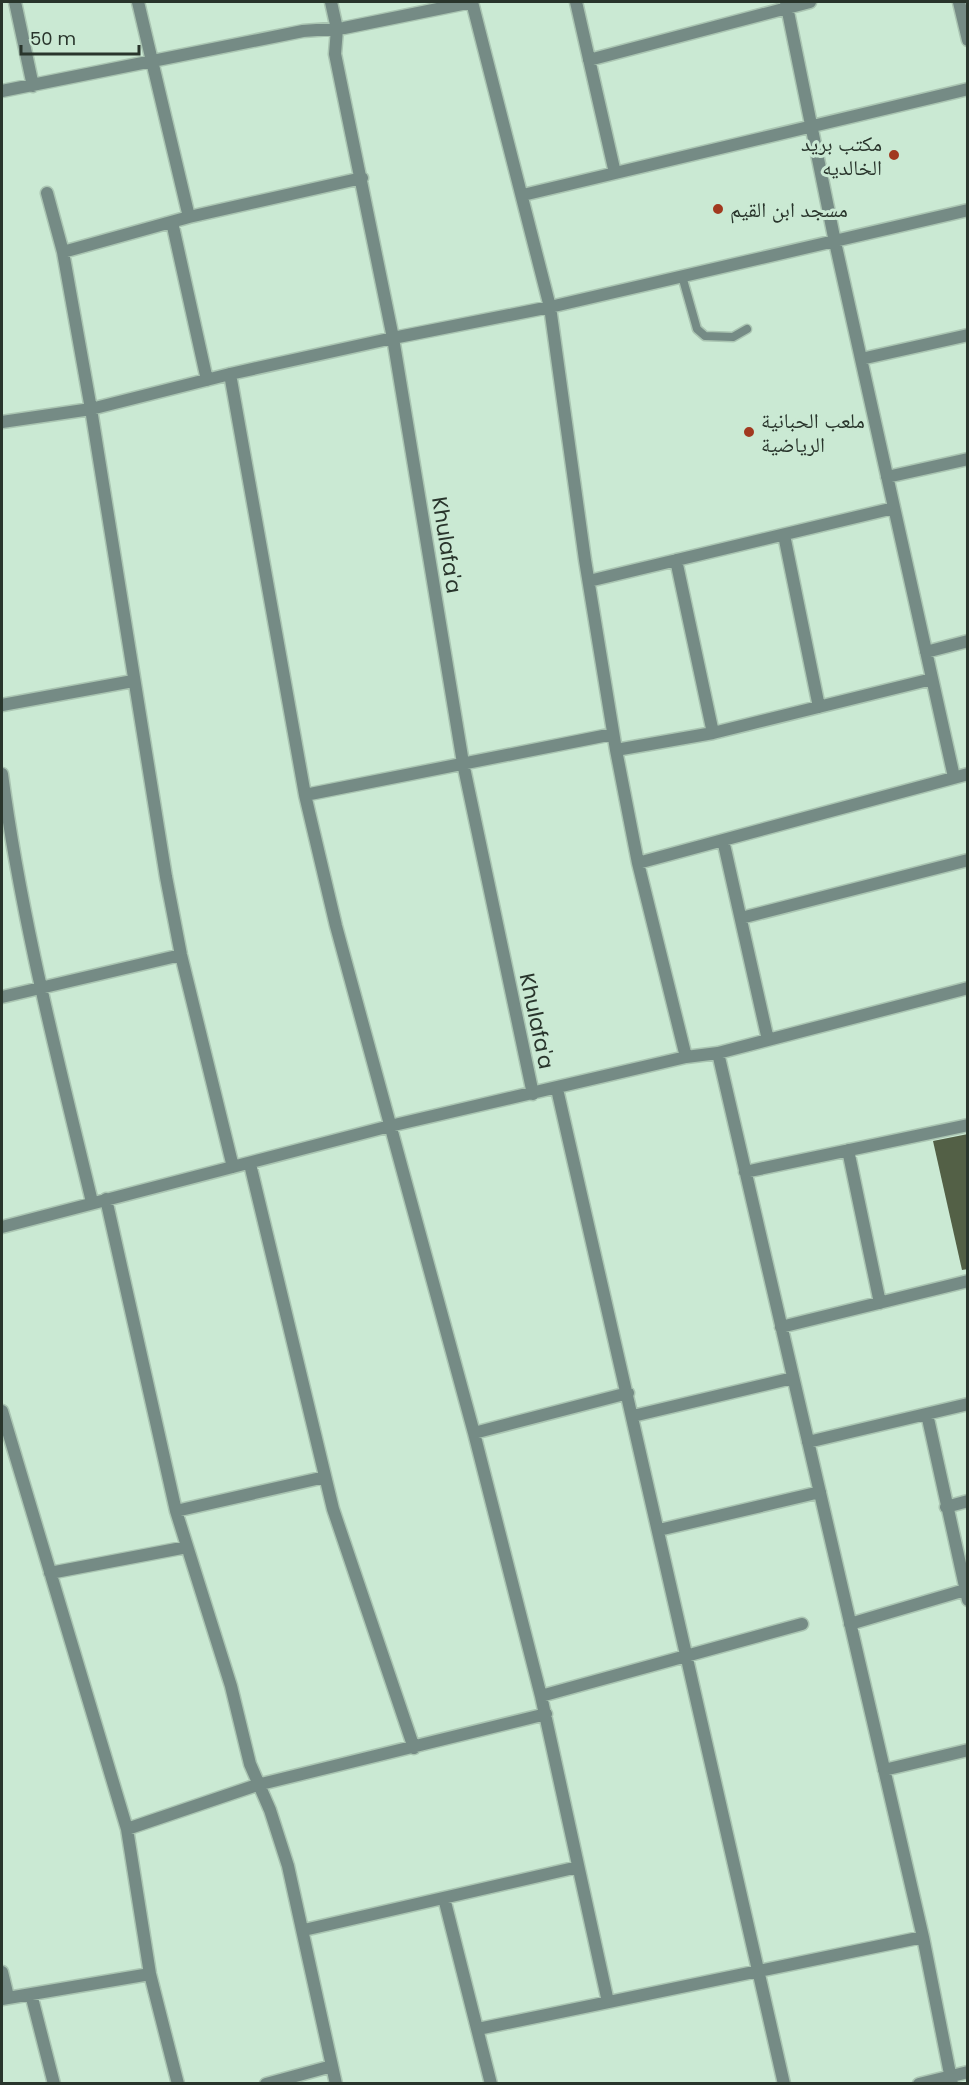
<svg xmlns="http://www.w3.org/2000/svg" width="969" height="2085" font-family="Poppins,'Noto Naskh Arabic',sans-serif">
<rect width="100%" height="100%" fill="#cae9d3"/>
<path fill="#536046" d="M 968,1134 L 968,1269 L 962,1270 L 933,1141 Z"/>
<g fill="none" stroke-linecap="round" stroke-linejoin="round">
<g stroke="#aac5b2" stroke-width="11">
<path id="service" d="M 682,276 L 697,329 L 705,336 L 733,337 L 747,329"/>
</g>
<g stroke="#aac5b2" stroke-width="15">
<path id="minor" d="M 15,2 L 33,86
M 138,2 L 189,217
M 331,2 L 337,29 L 335,54 L 393,338 L 463,763 L 533,1094
M 472,2 L 550,307 L 585,560 L 616,750 L 638,863 L 686,1057
M 576,2 L 615,173
M 786,2 L 835,242 L 954,777
M 959,2 L 968,40
M 589,60 L 810,2
M 2,91 L 303,31 L 344,28 L 472,2
M 47,193 L 63,252 L 91,409 L 166,877 L 181,955 L 233,1167
M 523,195 L 968,89
M 172,222 L 207,380
M 63,252 L 189,217 L 362,178
M 861,359 L 968,335
M 230,374 L 305,795 L 336,926 L 474,1433 L 541,1696 L 608,2002
M 2,422 L 91,409 L 230,374 L 393,338 L 550,307 L 968,210
M 887,477 L 968,459
M 784,535 L 819,707
M 676,560 L 713,733
M 589,581 L 894,508
M 926,652 L 968,641
M 2,705 L 133,681
M 616,750 L 713,733 L 932,679
M 2,774 C 21,919 58,1060 92,1202
M 305,795 L 613,734
M 723,840 L 768,1040
M 638,863 L 968,774
M 741,918 L 968,860
M 2,997 L 181,955
M 718,1053 L 923,1937 L 952,2084
M 557,1089 L 784,2084
M 848,1150 L 880,1303
M 250,1164 L 333,1509 L 414,1748
M 745,1172 L 968,1125
M 106,1199 L 176,1511 L 231,1686 L 250,1764 L 270,1810 L 288,1866 L 336,2084
M 2,1227 L 390,1126 L 686,1057 L 718,1053 L 968,988
M 781,1327 L 968,1281
M 2,1411 L 127,1829 L 257,1785 L 546,1714
M 927,1414 L 968,1600
M 633,1416 L 793,1378
M 474,1433 L 628,1393
M 808,1442 L 968,1404
M 946,1507 L 968,1501
M 176,1511 L 325,1477
M 659,1530 L 820,1492
M 50,1573 L 187,1547
M 850,1624 L 965,1590
M 541,1696 L 802,1624
M 884,1770 L 968,1750
M 127,1829 L 150,1974 L 178,2084
M 444,1898 L 491,2084
M 304,1930 L 578,1867
M 2,1972 L 8,1997
M 31,1994 L 54,2084
M 2,1999 L 150,1974
M 478,2029 L 923,1937
M 266,2084 L 332,2066
M 919,2084 L 968,2072"/>
</g>
<use href="#service" stroke="#758b85" stroke-width="8"/>
<use href="#minor" stroke="#758b85" stroke-width="12"/>
</g>
<g fill="#a1391f" stroke="#cae9d3" stroke-width="2">
<circle cx="894" cy="155" r="6"/>
<circle cx="718" cy="209" r="6"/>
<circle cx="749" cy="432" r="6"/>
</g>
<g text-anchor="middle" dominant-baseline="central" stroke-width="6" stroke-linejoin="round" paint-order="stroke">
<g font-size="21" fill="#29352c" stroke="#cae9d3" text-anchor="start">
<text x="882" y="143" text-anchor="end">مكتب بريد<tspan x="882" dy="24">الخالديه</tspan></text>
<text x="730" y="209">مسجد ابن القيم</text>
<text x="761" y="420">ملعب الحبانية<tspan x="761" dy="24">الرياضية</tspan></text>
</g>
<g font-size="21" fill="#29352c" stroke="#cae9d3">
<text transform="translate(447 545) rotate(81)">Khulafa'a</text>
<text transform="translate(537 1021) rotate(78)">Khulafa'a</text>
</g>
</g>
<rect width="969" height="2085" fill="none" stroke="#29352c" stroke-width="6"/>
<path d="M21 45v9h118v-9" fill="none" stroke="#29352c" stroke-width="3"/>
<text x="30" y="45" font-size="18" fill="#29352c" stroke="#cae9d3" stroke-width="4.5" paint-order="stroke">50 m</text>
</svg>
